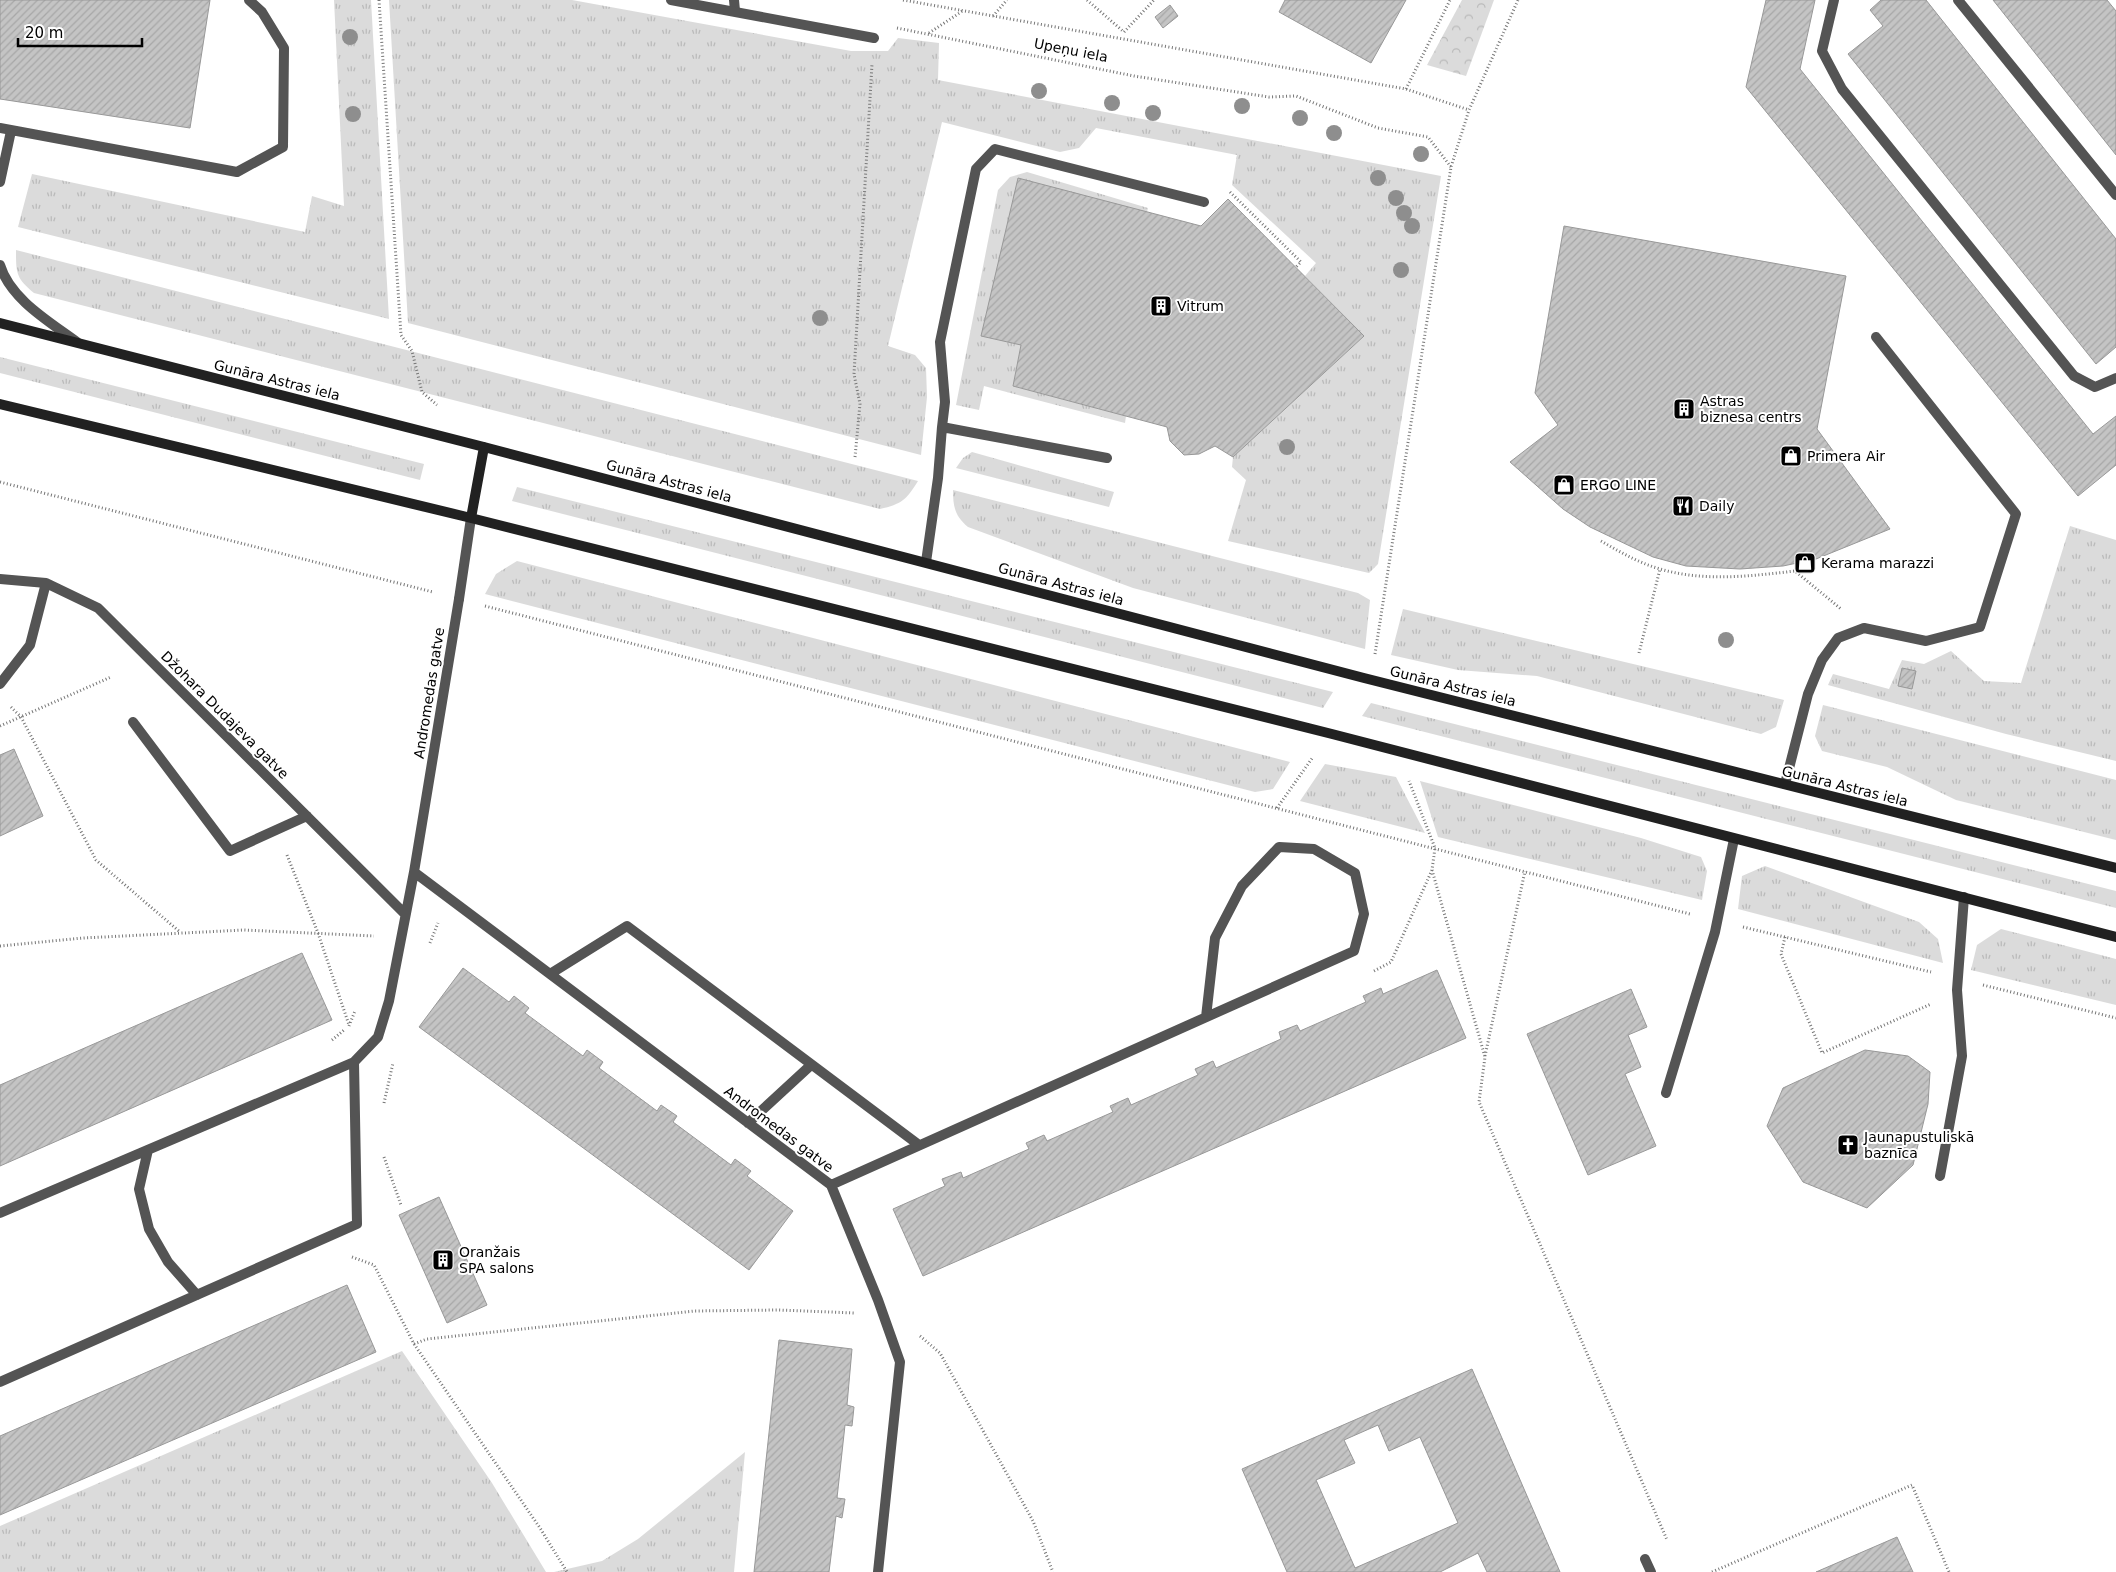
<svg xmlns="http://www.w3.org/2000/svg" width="2116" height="1572" font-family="'DejaVu Sans',sans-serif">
<defs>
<pattern id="grass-tufts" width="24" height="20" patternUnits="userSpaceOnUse" patternTransform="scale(1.25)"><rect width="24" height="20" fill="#dbdbdb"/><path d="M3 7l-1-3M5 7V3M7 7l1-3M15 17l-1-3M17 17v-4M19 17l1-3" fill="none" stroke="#bababa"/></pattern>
<pattern id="park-crowns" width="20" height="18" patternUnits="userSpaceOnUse" patternTransform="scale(1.25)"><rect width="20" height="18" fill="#dbdbdb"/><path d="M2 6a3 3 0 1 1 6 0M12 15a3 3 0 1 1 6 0" fill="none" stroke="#bababa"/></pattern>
<pattern id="building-hatch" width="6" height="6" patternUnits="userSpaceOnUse" patternTransform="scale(1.25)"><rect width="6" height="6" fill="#c4c4c4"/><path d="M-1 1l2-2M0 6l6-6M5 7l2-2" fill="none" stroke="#a7a7a7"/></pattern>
</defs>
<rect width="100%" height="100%" fill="#fff"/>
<path fill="url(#grass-tufts)" d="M 334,0 L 371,0 L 389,319 L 18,227 L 32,174 L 305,232 L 312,196 L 344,206 Z
M 389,0 L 572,0 L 851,51 L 888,51 L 898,38 L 939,43 L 938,80 L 1441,176 L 1378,564 L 1369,573 L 1228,541 L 1246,480 L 1232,467 L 1233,457 L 1364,336 L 1305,276 L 1316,263 L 1232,185 L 1237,155 L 1096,128 L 1079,148 L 1060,152 L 942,122 L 888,346 L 915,355 L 926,368 L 927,397 L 921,455 L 408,323 Z
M 1027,172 L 1148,208 L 1147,212 L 1021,345 L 1013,386 L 1126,416 L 1125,423 L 984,386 L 979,410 L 956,405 L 998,190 L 1010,177 Z
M 16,250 L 918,481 C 906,500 902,504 880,509 L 34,293 C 16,278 16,273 16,250 Z
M 0,357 L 424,464 L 420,480 L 0,373 Z
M 972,452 L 1114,492 L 1109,507 L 956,468 L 963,458 Z
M 517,487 L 1333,692 L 1323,708 L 512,501 Z
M 953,490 L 1358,593 L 1370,600 L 1365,649 L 1133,588 L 968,527 C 955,516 953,507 953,490 Z
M 2070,526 L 2116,540 L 2116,761 L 2006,734 L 1828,685 L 1833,674 L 1889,689 L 1902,660 L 1924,664 L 1951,651 L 1984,681 L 2021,683 Z
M 517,561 L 1290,762 L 1273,789 L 1255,792 L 485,594 L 496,574 Z
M 1403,609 L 1784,700 L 1776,727 L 1761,734 L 1537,676 L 1458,670 L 1391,655 Z
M 1371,703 L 2116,891 L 2116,908 L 1362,716 Z
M 1823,705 L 2116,780 L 2116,840 L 1956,800 L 1887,767 L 1822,751 L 1815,736 Z
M 1325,764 L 1396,777 L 1425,833 L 1300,801 Z
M 1420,781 L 1641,838 L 1701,857 L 1707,871 L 1702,900 L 1438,837 Z
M 1765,866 L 1919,922 L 1938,939 L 1943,963 L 1738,909 L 1742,876 Z
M 2001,929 L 2116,959 L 2116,1005 L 1971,970 L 1977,945 Z
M 402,1351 L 492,1483 L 546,1572 L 0,1572 L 0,1526 Z
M 745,1452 L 734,1572 L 554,1572 L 602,1561 L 638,1539 Z"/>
<path fill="url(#park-crowns)" d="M 1462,0 L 1494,0 L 1466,76 L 1427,65 Z"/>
<path fill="url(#building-hatch)" stroke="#989898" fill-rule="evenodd" d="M 0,0 L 210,0 L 190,128 L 0,99 Z
M 1285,0 L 1406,0 L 1371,63 L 1279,12 Z
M 1766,0 L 1815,0 L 1800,69 L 2093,434 L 2116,416 L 2116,465 L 2078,496 L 1746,87 Z
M 1881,0 L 1926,0 L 2116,239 L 2116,347 L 2096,364 L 1848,54 L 1883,26 L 1870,10 Z
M 1993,0 L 2107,0 L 2116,11 L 2116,155 Z
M 1170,5 L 1178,16 L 1163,28 L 1155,17 Z
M 1018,178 L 1201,226 L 1228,199 L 1364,336 L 1233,457 L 1215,446 L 1199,454 L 1184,455 L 1170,441 L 1167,427 L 1013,386 L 1021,345 L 981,336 Z
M 1564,226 L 1846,276 L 1817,429 L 1890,529 L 1816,559 L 1783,566 L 1740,569 L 1686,566 L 1653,557 L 1590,527 L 1563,509 L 1510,462 L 1558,425 L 1535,393 Z
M 1902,668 L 1916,671 L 1912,689 L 1898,686 Z
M 14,749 L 43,816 L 0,836 L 0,755 Z
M 302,953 L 332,1020 L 0,1166 L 0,1085 Z
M 463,968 L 509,1002 L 514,996 L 529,1008 L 525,1013 L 583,1056 L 587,1050 L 603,1062 L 599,1068 L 657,1111 L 661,1105 L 677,1116 L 673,1122 L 731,1165 L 735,1159 L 751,1171 L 747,1176 L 793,1211 L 749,1270 L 419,1027 Z
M 1437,970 L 1466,1038 L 923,1276 L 893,1209 L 945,1186 L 942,1179 L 961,1172 L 963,1178 L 1029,1149 L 1026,1143 L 1044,1135 L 1047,1141 L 1113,1112 L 1110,1106 L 1128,1098 L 1131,1105 L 1198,1075 L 1195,1069 L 1213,1061 L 1216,1068 L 1281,1039 L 1279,1032 L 1297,1025 L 1300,1031 L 1366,1002 L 1363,996 L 1381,988 L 1383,994 Z
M 1631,989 L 1647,1027 L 1628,1035 L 1641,1067 L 1625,1074 L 1656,1146 L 1588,1175 L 1527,1034 Z
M 1865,1050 L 1908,1056 L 1930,1072 L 1928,1104 L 1913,1165 L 1867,1208 L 1803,1182 L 1767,1126 L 1783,1088 Z
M 439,1197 L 487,1305 L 447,1323 L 399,1215 Z
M 347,1285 L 376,1352 L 0,1515 L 0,1436 Z
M 779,1340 L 852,1349 L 847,1405 L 854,1407 L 852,1426 L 845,1425 L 837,1498 L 845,1499 L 842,1518 L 836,1516 L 829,1572 L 754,1572 Z
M 1472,1369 L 1560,1572 L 1487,1572 L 1478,1553 L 1440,1572 L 1287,1572 L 1242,1469 ZM 1378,1425 L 1389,1451 L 1420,1437 L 1458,1523 L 1355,1568 L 1316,1480 L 1355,1463 L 1344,1440 Z
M 1897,1537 L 1913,1572 L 1816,1572 Z"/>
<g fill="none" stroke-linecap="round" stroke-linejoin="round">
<path stroke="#767676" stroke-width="3" stroke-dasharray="1 2.5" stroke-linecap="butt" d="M 379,0 L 401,335 L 412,351 L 422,392 L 437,405
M 903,0 L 1406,89 L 1469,110
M 1087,0 L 1124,32 L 1154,0
M 993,16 L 1007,0
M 897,28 L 1134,76 L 1269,97 L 1296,96 L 1378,128 L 1428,137 L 1451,167
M 929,33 L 964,10
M 1406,89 L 1450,0
M 1230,192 L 1301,262 L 1296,267
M 855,457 L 860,404 L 854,374 L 872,64
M 0,482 L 433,592
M 1601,541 C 1620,552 1639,563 1660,569 C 1704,582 1751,576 1795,571 L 1841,609
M 485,606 L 1690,914
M 1639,653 L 1660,569
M 1375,654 L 1451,167 L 1469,110 L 1518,0
M 11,707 L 21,717 L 96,860 L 180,932
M 0,726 L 111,677
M 1277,808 L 1313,757
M 287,855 L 318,933 L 349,1025
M 1432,870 L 1485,1057 L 1479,1102 L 1667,1540
M 1743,927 L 1931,972
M 1785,937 L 1781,954 L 1822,1053 L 1931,1004
M 430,943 L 438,923
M 0,946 L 83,938 L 244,930 L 374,936
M 1374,971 L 1391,962 L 1432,870 L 1435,848 L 1409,781
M 1983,985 L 2116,1018
M 349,1026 L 355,1011
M 332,1040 L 344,1030
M 1485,1056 L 1525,871
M 384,1103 L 393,1063
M 384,1157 L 401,1205
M 352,1257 L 374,1265 L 414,1344 L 427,1339 L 695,1311 L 779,1310 L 855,1313
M 920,1336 L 940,1353 L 1033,1521 L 1053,1572
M 414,1344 L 540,1528 L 567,1572
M 1712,1572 L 1912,1485 L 1949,1572"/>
<path stroke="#545454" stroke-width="10" d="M 734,0 L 735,11
M 1834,0 L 1822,51 L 1842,89 L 2074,376 L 2095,387 L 2116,378
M 1958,0 L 2116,195
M 0,128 L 237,172 L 283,147 L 284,48 L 262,12 L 249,0
M 0,182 L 11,131
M 0,265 C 10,299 50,322 77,342
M 942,427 L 945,402 L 940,342 L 976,169 L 995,149 L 1204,202
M 926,562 L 938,478 L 942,427 L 1107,458
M 459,599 L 471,518
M 1785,784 L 1808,694 L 1822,660 L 1838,638 L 1864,628 L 1926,641 L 1980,627 L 2016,514 L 1876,337
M 1666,1093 L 1715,932 L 1734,839
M 1940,1176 L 1962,1056 L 1957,990 L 1964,897
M 1645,1559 L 1651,1572"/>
<path stroke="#545454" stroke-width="10" d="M 671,0 L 874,38
M 0,579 L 46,583 L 98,608 L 405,914
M 0,684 L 30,645 L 46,583
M 133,722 L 230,851 L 307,816
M 414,872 L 831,1185 L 878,1300 L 900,1362 L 878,1572
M 550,974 L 627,926 L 919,1145
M 748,1123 L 811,1065
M 148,1150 L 139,1189 L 149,1229 L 168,1262 L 197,1295
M 831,1185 L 1354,951 L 1364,914 L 1355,873 L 1314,849 L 1279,847 L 1242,886 L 1215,938 L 1206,1017
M 0,1213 L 354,1062 L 378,1037 L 389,1001 L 414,872 L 459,599
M 0,1382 L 357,1224 L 354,1062"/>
<path stroke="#212121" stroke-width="10" d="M 0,323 L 484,447 L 1364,678 L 2116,868
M 0,404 L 471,518 L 1332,734 L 2116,937
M 471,518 L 484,447"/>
</g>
<g fill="#8e8e8e">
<circle cx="350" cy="37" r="8"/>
<circle cx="1039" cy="91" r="8"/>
<circle cx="1112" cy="103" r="8"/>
<circle cx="1242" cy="106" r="8"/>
<circle cx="1153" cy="113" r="8"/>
<circle cx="353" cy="114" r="8"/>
<circle cx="1300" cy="118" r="8"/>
<circle cx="1334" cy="133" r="8"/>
<circle cx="1421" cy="154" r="8"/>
<circle cx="1378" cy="178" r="8"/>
<circle cx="1396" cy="198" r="8"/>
<circle cx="1404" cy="213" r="8"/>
<circle cx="1412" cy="226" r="8"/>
<circle cx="1401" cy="270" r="8"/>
<circle cx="820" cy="318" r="8"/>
<circle cx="1287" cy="447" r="8"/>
<circle cx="1726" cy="640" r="8"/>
</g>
<defs>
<g id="building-square" transform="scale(1.125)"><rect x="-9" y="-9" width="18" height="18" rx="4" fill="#000" stroke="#fff"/><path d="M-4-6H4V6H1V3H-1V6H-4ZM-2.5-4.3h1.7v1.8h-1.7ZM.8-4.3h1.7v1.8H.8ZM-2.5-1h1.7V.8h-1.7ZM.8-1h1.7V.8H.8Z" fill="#fff"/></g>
<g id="shop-square" transform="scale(1.125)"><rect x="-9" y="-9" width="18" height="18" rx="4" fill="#000" stroke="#fff"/><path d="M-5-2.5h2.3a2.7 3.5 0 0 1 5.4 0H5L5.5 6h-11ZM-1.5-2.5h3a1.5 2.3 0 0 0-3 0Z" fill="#fff"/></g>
<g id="restaurant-square" transform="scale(1.125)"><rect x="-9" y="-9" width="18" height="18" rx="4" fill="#000" stroke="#fff"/><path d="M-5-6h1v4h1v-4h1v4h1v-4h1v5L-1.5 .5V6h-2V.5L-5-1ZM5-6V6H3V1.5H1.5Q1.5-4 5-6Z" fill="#fff"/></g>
<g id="church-square" transform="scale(1.125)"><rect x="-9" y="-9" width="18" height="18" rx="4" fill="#000" stroke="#fff"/><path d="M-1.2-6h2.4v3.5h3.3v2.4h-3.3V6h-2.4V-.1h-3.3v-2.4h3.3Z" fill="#fff"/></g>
</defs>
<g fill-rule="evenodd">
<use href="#building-square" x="1161" y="306"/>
<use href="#building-square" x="1684" y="409"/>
<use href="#shop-square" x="1791" y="456"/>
<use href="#shop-square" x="1564" y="485"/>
<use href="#restaurant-square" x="1683" y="506"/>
<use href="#shop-square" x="1805" y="563"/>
<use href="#church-square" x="1848" y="1145"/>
<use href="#building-square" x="443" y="1260"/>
</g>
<g text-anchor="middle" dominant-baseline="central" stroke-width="4" stroke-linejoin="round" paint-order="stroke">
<g font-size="14" fill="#000" stroke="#fff">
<text transform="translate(1071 50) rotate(11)">Upeņu iela</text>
<text transform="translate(277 380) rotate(14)">Gunāra Astras iela</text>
<text transform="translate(669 481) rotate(15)">Gunāra Astras iela</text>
<text transform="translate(1061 584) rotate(15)">Gunāra Astras iela</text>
<text transform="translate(1453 686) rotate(14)">Gunāra Astras iela</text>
<text transform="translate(429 693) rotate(-81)">Andromedas gatve</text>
<text transform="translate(225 715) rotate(45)">Džohara Dudajeva gatve</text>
<text transform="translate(1845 786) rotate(14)">Gunāra Astras iela</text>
<text transform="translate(779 1129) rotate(37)">Andromedas gatve</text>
</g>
<g font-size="14" fill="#000" stroke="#fff" text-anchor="start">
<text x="1177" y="306">Vitrum</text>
<text x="1700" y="401">Astras<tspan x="1700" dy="16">biznesa centrs</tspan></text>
<text x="1807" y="456">Primera Air</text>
<text x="1580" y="485">ERGO LINE</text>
<text x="1699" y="506">Daily</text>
<text x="1821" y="563">Kerama marazzi</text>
<text x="1864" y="1137">Jaunapustuliskā<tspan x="1864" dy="16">baznīca</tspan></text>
<text x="459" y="1252">Oranžais<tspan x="459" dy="16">SPA salons</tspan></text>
</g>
</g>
<path d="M18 38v8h124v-8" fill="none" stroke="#000000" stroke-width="2.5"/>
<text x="25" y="38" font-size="15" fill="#000000" stroke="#ffffff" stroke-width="4" paint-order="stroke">20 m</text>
</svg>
